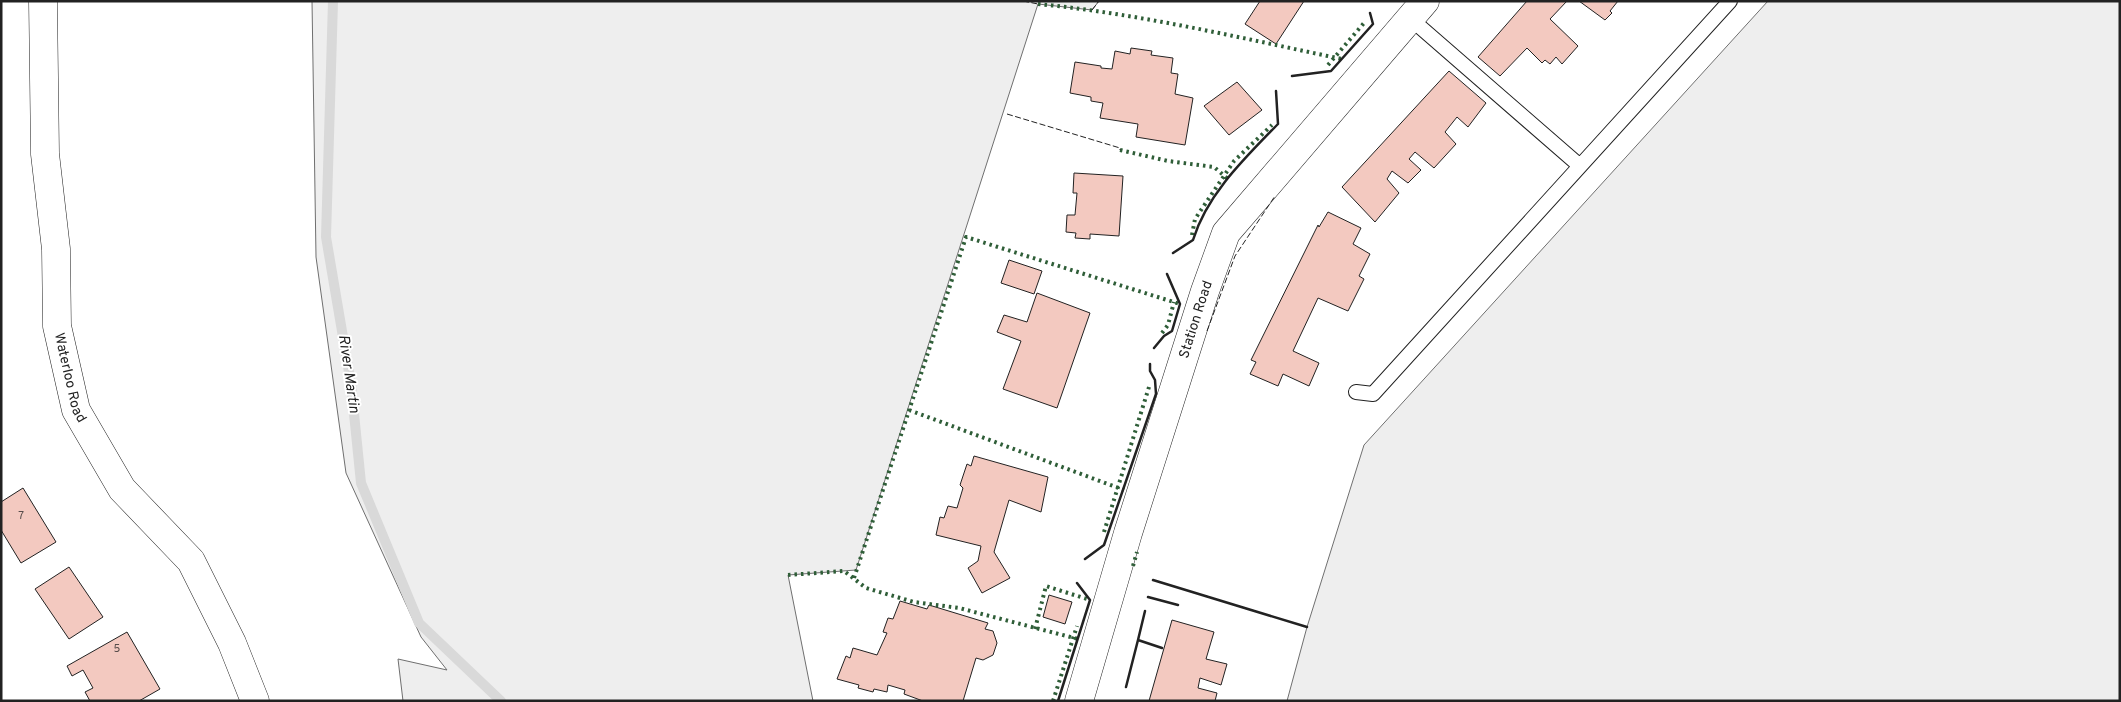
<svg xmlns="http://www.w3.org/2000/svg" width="2121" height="702" font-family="Overpass,sans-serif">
<rect width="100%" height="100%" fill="#fff"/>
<path fill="#eee" stroke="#6f6f6f" d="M 312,1 L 1099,1 L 1092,10 L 1038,4 L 856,570 L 788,575 L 813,701 L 403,701 L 398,659 L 447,670 L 421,637 L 346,473 L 316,257 Z
M 1768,1 L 2120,1 L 2120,701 L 1287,701 L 1307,627 L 1364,445 Z"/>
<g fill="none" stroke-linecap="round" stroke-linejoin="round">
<path stroke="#d9d9d9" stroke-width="10" d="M 333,1 L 326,237 L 351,384 L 361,483 L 419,623 L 501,701"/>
</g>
<path fill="#f3c9c0" stroke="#222" d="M 1260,1 L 1304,1 L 1276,44 L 1245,24 Z
M 1527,1 L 1567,1 L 1550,19 L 1578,46 L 1562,64 L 1556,57 L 1550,64 L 1545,60 L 1542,63 L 1527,48 L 1500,76 L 1478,57 Z
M 1579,1 L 1618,1 L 1610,11 L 1612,13 L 1605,20 Z
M 1131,48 L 1152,51 L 1151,55 L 1173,58 L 1171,73 L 1178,74 L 1175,94 L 1193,98 L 1185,145 L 1136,137 L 1138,124 L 1100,118 L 1103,103 L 1091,101 L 1091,97 L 1070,93 L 1075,62 L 1101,66 L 1101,68 L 1112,69 L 1115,51 L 1130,54 Z
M 1449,71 L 1486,103 L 1468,127 L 1457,117 L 1445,132 L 1456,144 L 1434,168 L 1415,152 L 1409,159 L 1421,170 L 1408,183 L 1392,171 L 1387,179 L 1399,193 L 1375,222 L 1342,187 Z
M 1237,82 L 1262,110 L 1229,135 L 1204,106 Z
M 1074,173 L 1123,176 L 1119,236 L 1090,234 L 1090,239 L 1075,238 L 1076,233 L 1066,232 L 1067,215 L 1075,215 L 1077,193 L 1073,193 Z
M 1328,212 L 1361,228 L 1353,244 L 1370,254 L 1359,276 L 1364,279 L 1348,311 L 1318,298 L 1293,351 L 1319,363 L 1309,386 L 1283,374 L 1278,386 L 1250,374 L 1256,362 L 1251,360 L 1318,225 L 1319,227 Z
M 1009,260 L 1042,271 L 1034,294 L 1001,283 Z
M 1037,293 L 1090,313 L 1057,408 L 1003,389 L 1021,341 L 997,332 L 1004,315 L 1027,322 Z
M 974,456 L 1048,477 L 1041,512 L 1009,500 L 994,552 L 1010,578 L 982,593 L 968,568 L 978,561 L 981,546 L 936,535 L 940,517 L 944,518 L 948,506 L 957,508 L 963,488 L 960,485 L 967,464 L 971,466 Z
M 23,488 L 56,542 L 21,563 L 1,530 L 1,502 Z
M 69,567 L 103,617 L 69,639 L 35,589 Z
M 1049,595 L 1072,602 L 1065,624 L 1043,617 Z
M 900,601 L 927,609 L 929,605 L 988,623 L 985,629 L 993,631 L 997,643 L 993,655 L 983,660 L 976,658 L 963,701 L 923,701 L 904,694 L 905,690 L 888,685 L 887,692 L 874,689 L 873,692 L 858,688 L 859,685 L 837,679 L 846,656 L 850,658 L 853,648 L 877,655 L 887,633 L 883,632 L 888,618 L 893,619 Z
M 1172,620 L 1214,632 L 1206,659 L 1227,664 L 1221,685 L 1200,678 L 1198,688 L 1217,693 L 1215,701 L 1149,701 Z
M 127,632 L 160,689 L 139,701 L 90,701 L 85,692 L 93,688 L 83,670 L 72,676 L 67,666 Z"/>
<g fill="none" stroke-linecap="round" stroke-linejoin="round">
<g stroke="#222" stroke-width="16">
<path id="service" d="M 1411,19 L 1580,166
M 1356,392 L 1373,394 L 1730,1"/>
</g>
<g stroke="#222" stroke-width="29">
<g id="minor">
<path id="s1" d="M 1079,701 L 1128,533 L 1205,291 L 1226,233 L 1425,1"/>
</g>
</g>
<g stroke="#222" stroke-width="29">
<g id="tertiary">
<path id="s2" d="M 43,1 L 45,154 L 56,249 L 57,326 L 76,410 L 122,489 L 191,561 L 232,643 L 255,701"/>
</g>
</g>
<use href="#service" stroke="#fff" stroke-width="14"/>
<use href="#minor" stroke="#fff" stroke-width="28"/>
<use href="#tertiary" stroke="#fff" stroke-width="28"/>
<path stroke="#2f5e38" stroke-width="4" stroke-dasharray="2.5 4" stroke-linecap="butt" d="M 1038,4 C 1141,14 1241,38 1342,59
M 1328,65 L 1364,23
M 1120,150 L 1168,161 L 1214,167 L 1228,179
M 1192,235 L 1195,219 L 1234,161 L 1272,125
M 1162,333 L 1168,325 L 1174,302
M 909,410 L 1124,490
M 1104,532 L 1149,387
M 1133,566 L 1137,552
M 788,575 L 844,571 L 866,588 L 914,602 L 959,608 L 1078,639
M 854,578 L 966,237 L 1180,304
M 1035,629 L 1046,586 L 1090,600
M 1053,701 L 1077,626"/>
<path stroke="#222" stroke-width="1" stroke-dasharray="6 2.5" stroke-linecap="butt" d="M 1023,1 L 1038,4
M 1092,10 L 1099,1
M 1007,114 L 1120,148 L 1120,150
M 1207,331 L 1235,256 L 1275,196"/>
<path stroke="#222" stroke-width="2.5" d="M 1292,76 L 1331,71 L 1373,24 L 1370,13
M 1173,253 L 1193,240 C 1207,194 1245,158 1278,124 L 1276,91
M 1154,348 L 1164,336 L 1172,331 L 1180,304 L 1167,274
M 1085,559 L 1104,545 L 1156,394 L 1155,380 L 1150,371 L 1150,364
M 1153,580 L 1307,627
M 1148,597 L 1178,605
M 1145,611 L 1138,640 L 1162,648
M 1126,687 L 1138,640
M 1058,701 L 1090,600 L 1077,583"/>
</g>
<g text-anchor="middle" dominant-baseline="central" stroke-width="4" stroke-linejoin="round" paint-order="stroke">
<g font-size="11" fill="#564c4a">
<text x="21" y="516">7</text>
<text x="117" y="649">5</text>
</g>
<g font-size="14" fill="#222" stroke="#fff">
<text stroke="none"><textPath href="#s1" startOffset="399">Station Road</textPath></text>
<text stroke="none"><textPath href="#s2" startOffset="379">Waterloo Road</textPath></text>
</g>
<g font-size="15" font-style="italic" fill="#222" stroke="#fff">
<text transform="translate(348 374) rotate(82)">River Martin</text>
</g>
</g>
<rect width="2121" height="702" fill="none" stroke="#222222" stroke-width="5"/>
</svg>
